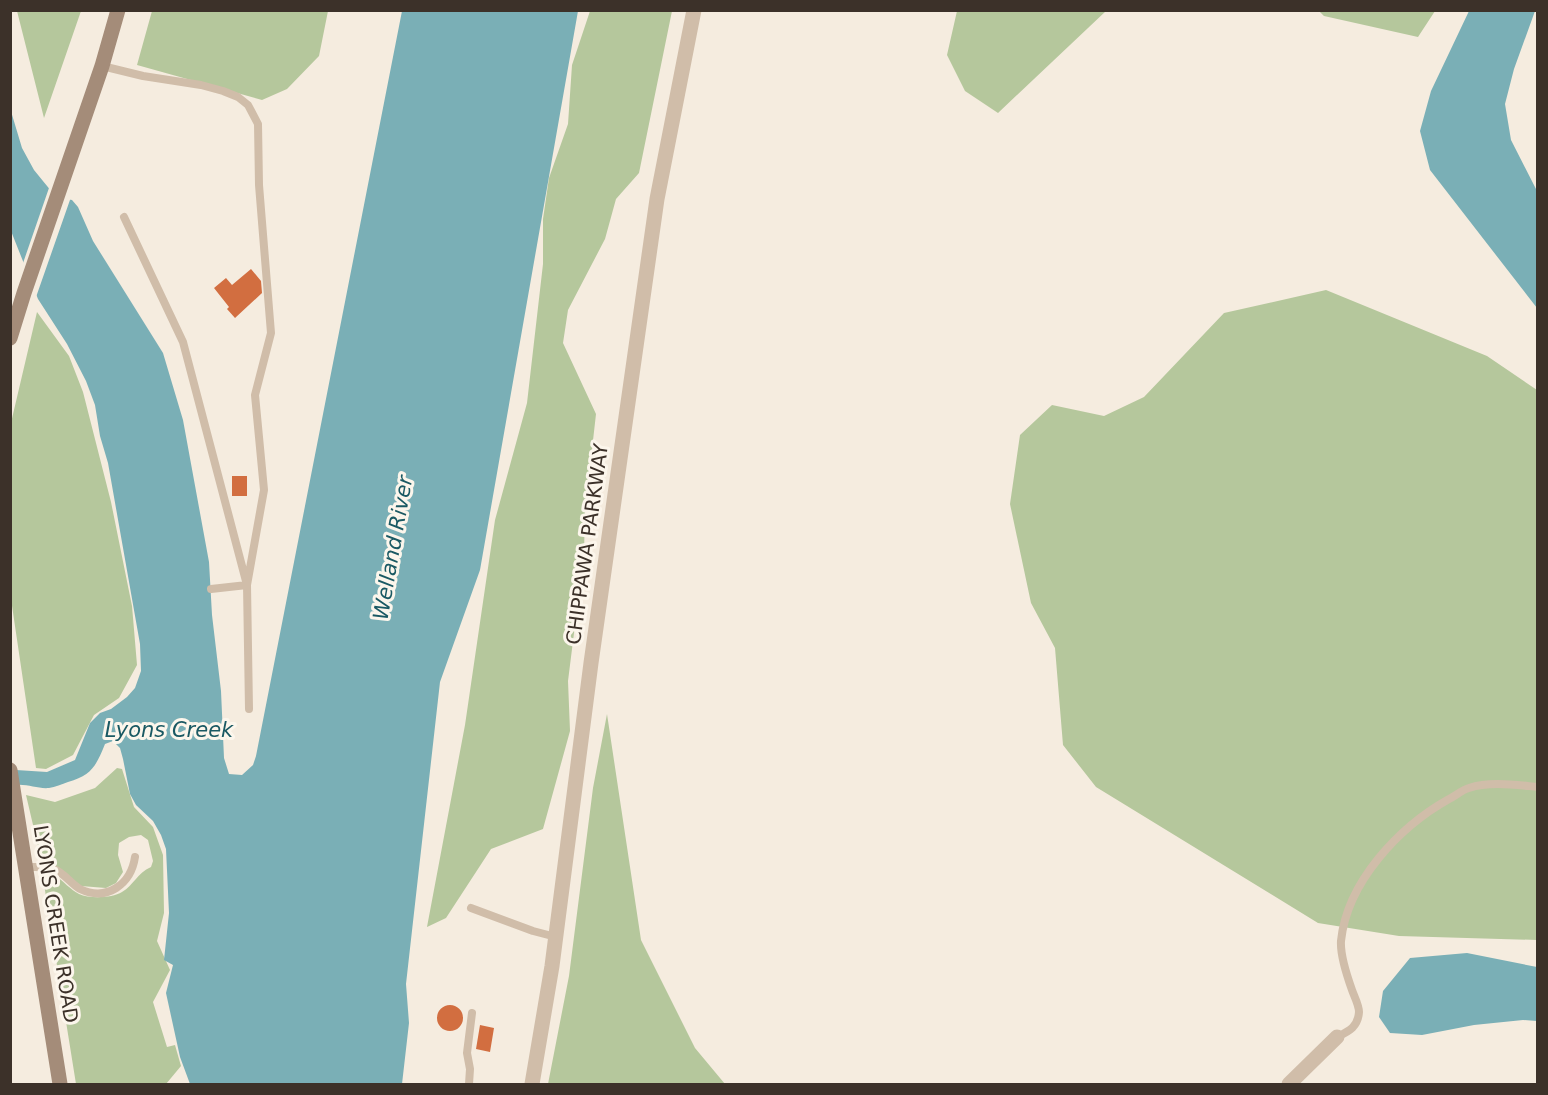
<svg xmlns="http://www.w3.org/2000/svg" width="1548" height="1095" font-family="'DejaVu Sans',sans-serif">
<rect width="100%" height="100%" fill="#f5ecdf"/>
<path fill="#b5c79c" d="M 17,11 L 81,11 L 44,118 Z
M 152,11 L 328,11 L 319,56 L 287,89 L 262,100 L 137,65 Z
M 590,11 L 672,11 L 639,173 L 616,199 L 605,239 L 568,310 L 563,343 L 596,414 L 585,511 L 584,553 L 568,681 L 570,731 L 543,829 L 491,849 L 446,918 L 427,927 L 465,725 L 495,520 L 527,403 L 543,264 L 543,219 L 549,178 L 568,124 L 572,65 Z
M 957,11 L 957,10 L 1106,11 L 998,113 L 965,91 L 947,55 Z
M 1319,11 L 1435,11 L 1418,37 L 1324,16 Z
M 1326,290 L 1487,356 L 1537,390 L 1537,940 L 1399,936 L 1318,923 L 1096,787 L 1063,745 L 1055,648 L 1031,603 L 1010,504 L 1020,435 L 1052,405 L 1104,416 L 1144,397 L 1224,313 Z
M 37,312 L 69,356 L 83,392 L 111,502 L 132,606 L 137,665 L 119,698 L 94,715 L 73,755 L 46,769 L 36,768 L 11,599 L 10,427 Z
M 607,714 L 641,940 L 695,1048 L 725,1084 L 548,1084 L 569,976 L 593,788 Z
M 117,768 L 122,769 L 134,807 L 153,827 L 163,855 L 164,913 L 157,941 L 170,970 L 153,1002 L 167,1047 L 175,1045 L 181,1066 L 166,1084 L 76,1084 L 43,878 L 56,876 C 63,881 71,890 79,894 C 90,899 112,898 122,892 C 134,885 137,873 151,867 L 153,861 L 148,840 L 141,835 L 129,837 L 119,843 L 118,855 L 123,872 L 116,883 L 106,888 L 81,886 L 41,859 L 26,795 L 55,802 L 95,788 Z"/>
<path fill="#7aafb6" d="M 402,11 L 578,11 L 480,570 L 440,682 L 406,984 L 409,1023 L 402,1084 L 190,1084 L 180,1057 L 166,993 L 173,965 L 164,960 L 169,913 L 166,849 L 161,835 L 153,821 L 136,805 L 130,794 L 123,759 L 120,748 L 113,741 L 105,744 C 96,766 92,775 68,782 C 62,784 55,787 49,788 C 38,789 28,784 16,785 L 16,770 L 47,772 L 75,760 L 90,723 L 100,713 L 111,709 L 127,697 L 135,688 L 141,671 L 140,644 L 108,463 L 100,436 L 95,405 L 86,381 L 67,344 L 38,299 L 11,231 L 10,108 L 22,148 L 34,170 L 56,197 L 72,200 L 78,207 L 93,241 L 163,353 L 183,420 L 209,562 L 212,615 L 221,691 L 224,758 L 229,774 L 242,775 L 253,765 L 256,756 Z
M 1469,11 L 1535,11 L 1514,69 L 1505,104 L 1511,140 L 1537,191 L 1537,308 L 1430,170 L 1420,131 L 1431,91 Z
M 1467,953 L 1537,967 L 1537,1021 L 1523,1020 L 1474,1025 L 1422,1035 L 1390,1033 L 1379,1017 L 1383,991 L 1410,958 Z"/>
<path fill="#f5ecdf" d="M 50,185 L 58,195 L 71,197 L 35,300 L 22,266 Z"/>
<path fill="#d26e40" d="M 251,269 L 261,281 L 262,293 L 235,318 L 227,309 L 229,307 L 214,288 L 226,278 L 232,285 Z
M 232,476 L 247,476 L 247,496 L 232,496 Z
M437 1018a13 13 0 1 1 26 0a13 13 0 1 1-26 0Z
M 480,1025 L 494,1028 L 490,1052 L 476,1049 Z"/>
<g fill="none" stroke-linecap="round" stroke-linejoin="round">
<path stroke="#d0bda9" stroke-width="8" d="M 102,66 L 143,76 L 201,85 L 223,91 L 238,97 L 248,105 L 258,124 L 259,185 L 271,333 L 255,395 L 264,490 L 247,585 L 211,589
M 124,217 L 183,342 L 247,585 L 249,709
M 26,867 C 35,867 45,866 54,869 C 64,873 71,884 80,889 C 107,902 131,884 135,857
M 471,908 L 533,931 L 556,937
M 1337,1037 C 1349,1031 1358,1027 1359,1012 C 1359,1005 1354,996 1352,990 C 1347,976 1340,956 1341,941 C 1347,882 1399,827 1449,799 C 1455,796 1462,790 1469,788 C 1490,781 1516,785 1538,787
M 469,1084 L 470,1069 L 467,1053 L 472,1013"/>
<path stroke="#d0bda9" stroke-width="15" d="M 532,1084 L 552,966 L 591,663 L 657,199 L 694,10
M 1289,1084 L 1337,1037"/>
<path stroke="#a48c79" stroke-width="15" d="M 10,338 L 24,293 L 102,66 L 118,10
M 10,770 L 60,1084"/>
</g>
<g text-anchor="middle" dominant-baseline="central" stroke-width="6" stroke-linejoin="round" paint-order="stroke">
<g font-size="20" fill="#3c3129" stroke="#fcf6ec">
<text transform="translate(587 544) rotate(-82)">CHIPPAWA PARKWAY</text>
<text transform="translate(56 924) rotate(81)">LYONS CREEK ROAD</text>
</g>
<g font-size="21" font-style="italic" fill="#1a5963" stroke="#fcf6ec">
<text transform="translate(393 548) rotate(-80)">Welland River</text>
<text x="169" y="730">Lyons Creek</text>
</g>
</g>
<rect width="1548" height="1095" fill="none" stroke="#3c3129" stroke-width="24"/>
</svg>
